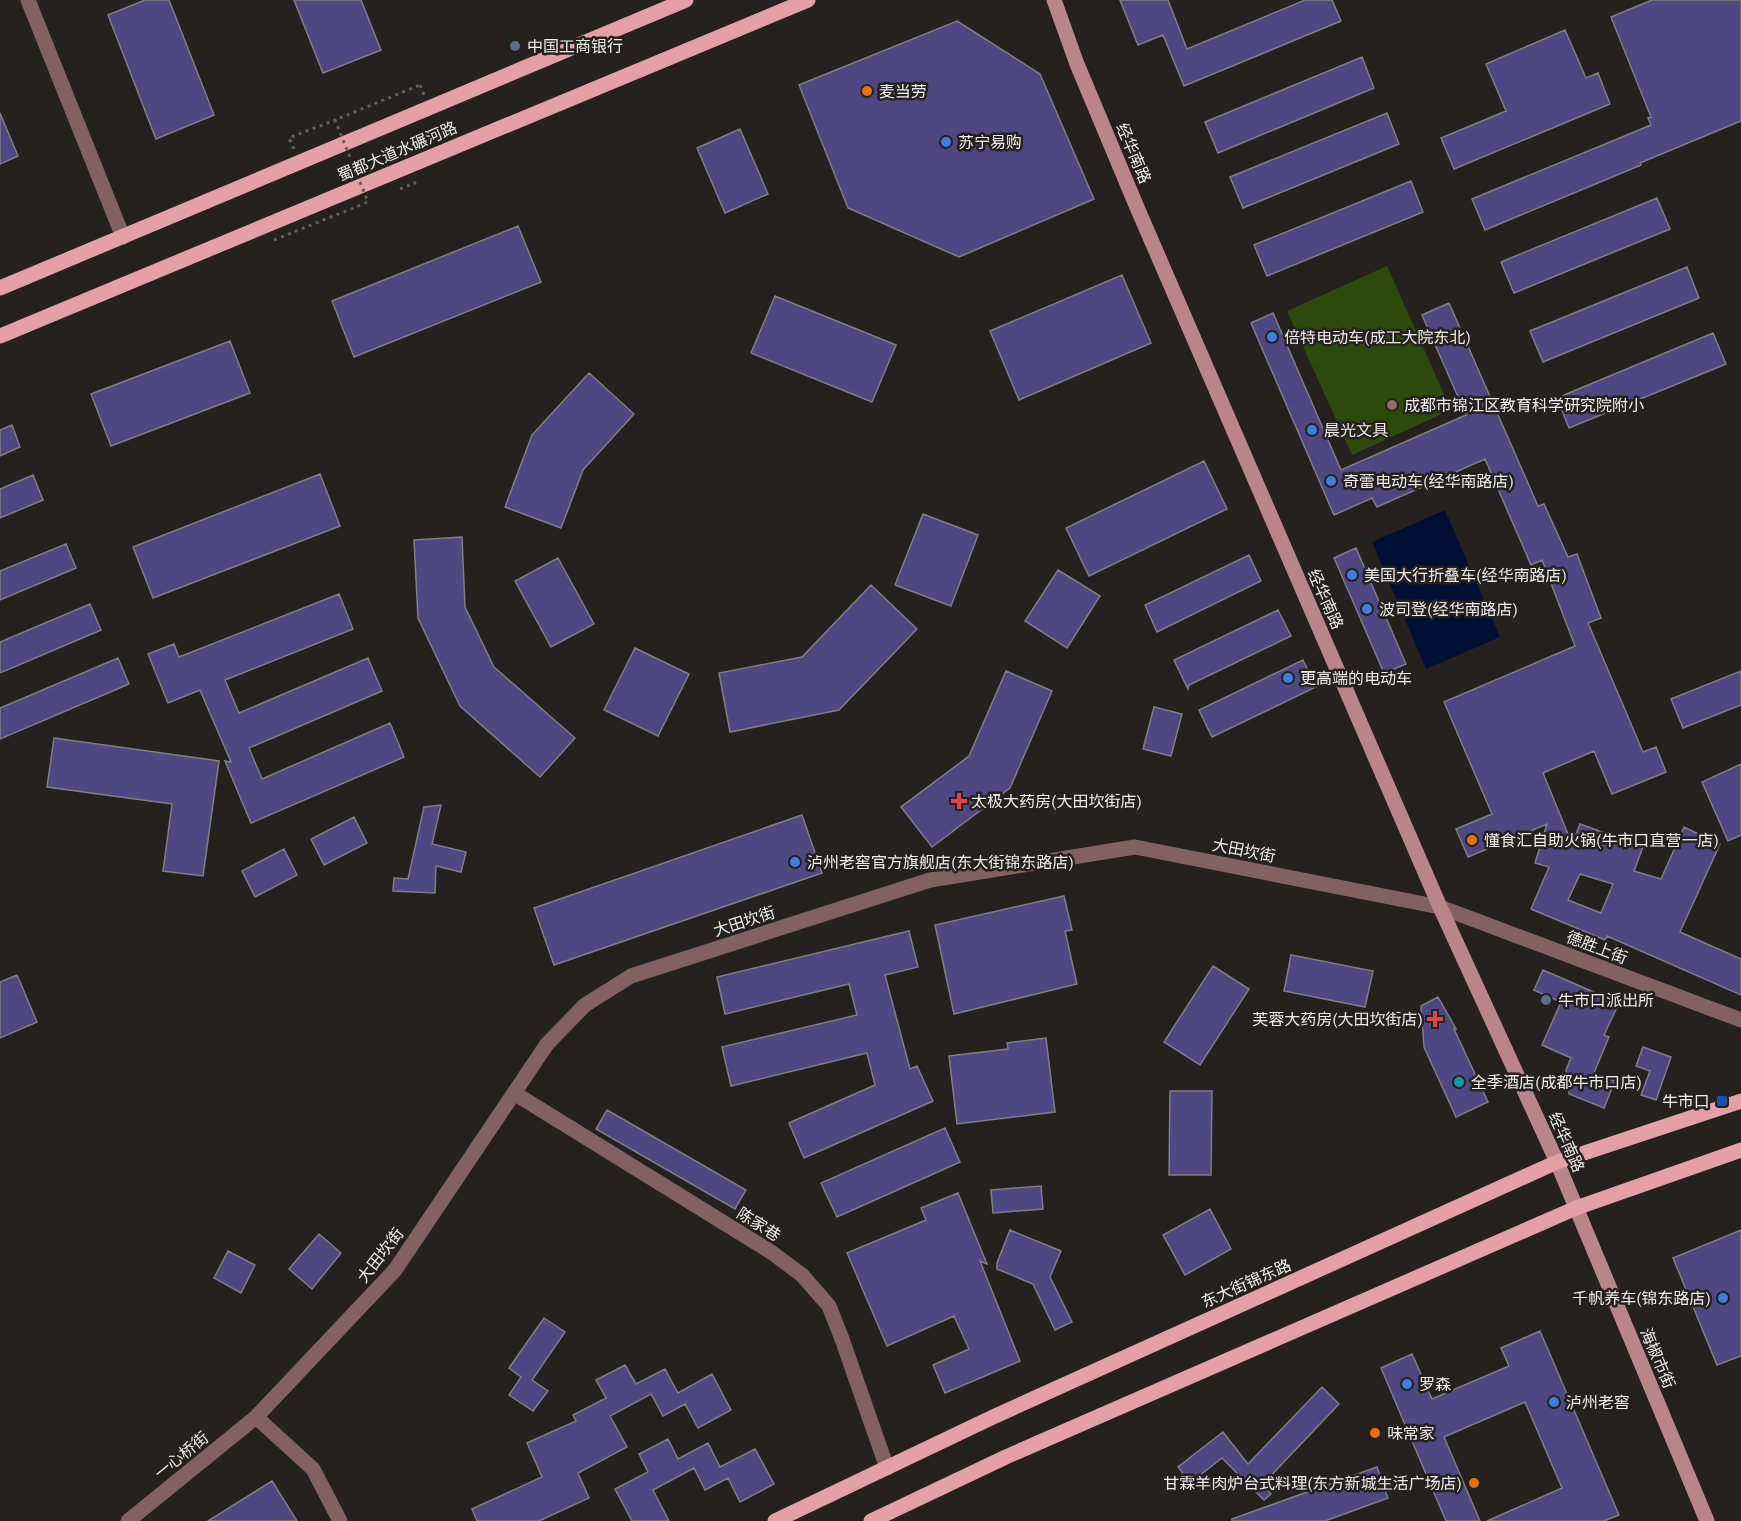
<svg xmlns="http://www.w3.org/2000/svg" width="1741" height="1521" font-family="'Source Serif 4','Noto Sans SC',serif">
<rect width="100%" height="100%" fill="#24211f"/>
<path fill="#2e490c" d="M 1387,266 L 1451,410 L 1352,455 L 1287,311 Z"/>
<path fill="#000f33" d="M 1445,510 L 1500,637 L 1426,669 L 1372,542 Z"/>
<path fill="#4e4782" stroke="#7f7e82" stroke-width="1.5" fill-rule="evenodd" d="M 145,0 L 169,0 L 214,115 L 156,139 L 108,15 Z
M 294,0 L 361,0 L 381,50 L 323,73 Z
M 1120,0 L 1168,0 L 1187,49 L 1305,0 L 1332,0 L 1341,21 L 1184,86 L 1163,35 L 1138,45 Z
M 1652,0 L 1741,0 L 1741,121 L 1640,163 L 1641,165 L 1485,230 L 1472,199 L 1651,125 L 1648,118 L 1651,117 L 1611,17 Z
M 957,21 L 1040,74 L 1094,199 L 959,257 L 848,208 L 799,85 Z
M 1565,30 L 1586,78 L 1598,73 L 1610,104 L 1454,169 L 1441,138 L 1506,111 L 1486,64 Z
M 1362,57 L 1374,88 L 1218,153 L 1205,122 Z
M 0,113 L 18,156 L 0,164 Z
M 1387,113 L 1399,144 L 1243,208 L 1230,177 Z
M 740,129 L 768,194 L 725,213 L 697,148 Z
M 1411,181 L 1423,212 L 1267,276 L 1254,245 Z
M 1657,198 L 1670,229 L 1514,293 L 1501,262 Z
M 518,226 L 541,282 L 354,357 L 332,301 Z
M 1687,267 L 1699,298 L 1543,362 L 1530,331 Z
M 1122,275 L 1151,343 L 1019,400 L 990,331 Z
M 775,296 L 896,345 L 872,402 L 751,353 Z
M 1449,303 L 1538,506 L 1544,504 L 1568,557 L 1577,554 L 1601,618 L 1588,623 L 1643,752 L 1656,747 L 1666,772 L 1612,794 L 1594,751 L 1543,773 L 1572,844 L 1580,824 L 1643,847 L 1634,871 L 1661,879 L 1684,827 L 1720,844 L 1680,932 L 1741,959 L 1741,995 L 1607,936 L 1605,940 L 1531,909 L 1549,867 L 1535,863 L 1547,824 L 1468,857 L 1456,829 L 1492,814 L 1444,702 L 1575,646 L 1542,560 L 1531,565 L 1485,459 L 1377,507 L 1372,498 L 1334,515 L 1251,323 L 1273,313 L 1341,470 L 1466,415 L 1422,315 ZM 1580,874 L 1613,884 L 1601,913 L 1568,900 Z
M 1713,333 L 1726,364 L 1569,428 L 1557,398 Z
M 230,341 L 250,393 L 111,446 L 91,394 Z
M 589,373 L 634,414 L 583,470 L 561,528 L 505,507 L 532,435 Z
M 12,425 L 20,447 L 0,456 L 0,430 Z
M 1204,461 L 1227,509 L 1089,576 L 1066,528 Z
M 320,474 L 340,526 L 153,598 L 133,547 Z
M 33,475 L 43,500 L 0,518 L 0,489 Z
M 923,514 L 978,535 L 951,606 L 895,585 Z
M 462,537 L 465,607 L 494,667 L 575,738 L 540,777 L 460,706 L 418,618 L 414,540 Z
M 66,544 L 76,568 L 0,600 L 0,571 Z
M 1356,548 L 1406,664 L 1384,673 L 1334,558 Z
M 1249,555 L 1261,581 L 1157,632 L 1145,605 Z
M 558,558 L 594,624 L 551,647 L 515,581 Z
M 1058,570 L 1100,596 L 1067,648 L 1025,621 Z
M 871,585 L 917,629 L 839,710 L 730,732 L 719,673 L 802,657 Z
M 339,594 L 353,629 L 225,680 L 239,713 L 368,658 L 382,691 L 249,748 L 262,779 L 390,723 L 404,757 L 251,823 L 225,761 L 231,762 L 200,690 L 168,703 L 148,654 L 174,644 L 179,657 Z
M 90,604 L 101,630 L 0,673 L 0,642 Z
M 1278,610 L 1291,636 L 1189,685 L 1188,689 L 1174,660 Z
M 635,648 L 689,674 L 658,736 L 604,710 Z
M 118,658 L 129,684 L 0,739 L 0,708 Z
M 1303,660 L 1316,687 L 1212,737 L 1199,710 Z
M 1006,671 L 1052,691 L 1010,788 L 932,847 L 901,807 L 969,756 Z
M 1741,671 L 1741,705 L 1683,728 L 1671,699 Z
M 1154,707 L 1182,714 L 1171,756 L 1143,749 Z
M 54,738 L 219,761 L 203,876 L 163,871 L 172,804 L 47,787 Z
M 1741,764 L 1741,835 L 1728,841 L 1702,782 Z
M 441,805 L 432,844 L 466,852 L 461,872 L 436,866 L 435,893 L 393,891 L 394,878 L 408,879 L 424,807 Z
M 802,815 L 822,873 L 554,965 L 534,908 Z
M 354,817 L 367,843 L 324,865 L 311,839 Z
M 284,849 L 297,875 L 255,897 L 242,871 Z
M 1064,896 L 1072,930 L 1065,931 L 1077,984 L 954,1014 L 935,925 Z
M 909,931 L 918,967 L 885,975 L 910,1069 L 917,1066 L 933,1101 L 804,1158 L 789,1123 L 875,1085 L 867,1053 L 731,1086 L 722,1047 L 857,1015 L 849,984 L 725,1014 L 717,977 Z
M 1291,955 L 1373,971 L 1365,1007 L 1284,991 Z
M 1213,966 L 1249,989 L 1200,1065 L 1164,1042 Z
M 1543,970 L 1619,1003 L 1604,1035 L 1609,1037 L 1594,1073 L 1615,1081 L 1604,1108 L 1569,1094 L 1566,1070 L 1571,1058 L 1542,1045 L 1561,1002 L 1534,990 Z
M 17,975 L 37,1022 L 0,1038 L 0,982 Z
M 1438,997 L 1456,1029 L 1454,1029 L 1488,1102 L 1456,1117 L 1424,1047 L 1421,1006 Z
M 1046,1038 L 1055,1112 L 957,1124 L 949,1056 L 1008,1049 L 1007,1043 Z
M 1643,1047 L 1671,1057 L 1656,1100 L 1641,1095 L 1650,1071 L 1636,1066 Z
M 1170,1091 L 1212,1091 L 1211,1175 L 1169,1175 Z
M 607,1110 L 746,1190 L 735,1209 L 596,1129 Z
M 945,1128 L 960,1162 L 837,1217 L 821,1183 Z
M 1041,1186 L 1043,1209 L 993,1213 L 991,1190 Z
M 958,1193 L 987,1264 L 980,1261 L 1020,1361 L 945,1393 L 933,1365 L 969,1349 L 954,1316 L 887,1346 L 847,1253 L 926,1220 L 921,1208 Z
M 1210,1209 L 1231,1249 L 1185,1275 L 1163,1235 Z
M 1010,1230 L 1061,1251 L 1050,1277 L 1072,1322 L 1055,1330 L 1033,1284 L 997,1269 L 997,1263 Z
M 1741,1230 L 1741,1356 L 1717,1365 L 1673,1258 Z
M 319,1234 L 341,1253 L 312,1289 L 289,1269 Z
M 228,1251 L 255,1265 L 241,1293 L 214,1278 Z
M 544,1318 L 565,1332 L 532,1380 L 548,1391 L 533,1411 L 509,1395 L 521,1377 L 509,1368 Z
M 1540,1331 L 1619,1515 L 1604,1521 L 1487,1521 L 1562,1488 L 1525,1402 L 1444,1437 L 1480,1521 L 1446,1521 L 1381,1368 L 1412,1354 L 1432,1399 L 1509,1366 L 1501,1348 Z
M 625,1365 L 636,1384 L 665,1369 L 678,1393 L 712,1374 L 731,1410 L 698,1428 L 685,1404 L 663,1416 L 651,1394 L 610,1416 L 627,1447 L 578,1473 L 589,1498 L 539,1521 L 477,1521 L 472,1509 L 542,1477 L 527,1443 L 576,1421 L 573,1415 L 606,1398 L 596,1380 Z
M 1322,1387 L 1339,1404 L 1263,1484 L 1271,1494 L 1264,1500 L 1222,1458 L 1190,1483 L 1178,1467 L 1223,1432 L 1248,1464 Z
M 668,1439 L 678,1459 L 708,1443 L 720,1467 L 755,1449 L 774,1484 L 740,1502 L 728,1478 L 705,1490 L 694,1468 L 653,1490 L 669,1521 L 632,1521 L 615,1489 L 648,1472 L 639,1454 Z
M 1377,1467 L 1388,1498 L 1325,1521 L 1232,1521 L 1232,1519 Z
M 272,1481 L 297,1521 L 208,1521 Z"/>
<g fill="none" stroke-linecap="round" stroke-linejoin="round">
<path stroke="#625f5d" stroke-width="3" stroke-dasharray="3 4.5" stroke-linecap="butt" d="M 420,85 L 424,95
M 294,149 L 289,138 L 335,120
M 400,189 L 415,183 L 414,182"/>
<path stroke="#826163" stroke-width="15" d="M 28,0 L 123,237
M 514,1093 L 771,1252 L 802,1275 L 829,1306 L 842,1339 L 887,1468
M 256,1417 L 313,1469 L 340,1521
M 128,1521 L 256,1417 L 395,1270 L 547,1044 L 585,1005 L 631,976 L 930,880 L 1135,847 L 1440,907 L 1741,1020"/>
<path stroke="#b98588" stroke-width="15" d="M 1054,0 L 1077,64 L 1136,205 L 1440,907 L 1557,1162 L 1707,1521"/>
<path stroke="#e4a0a4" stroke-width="15" d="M 0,288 L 686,0
M 0,336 L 808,0
M 775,1521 L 993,1417 L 1557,1162 L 1741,1101
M 871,1521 L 1008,1456 L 1576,1208 L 1741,1150"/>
<path stroke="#625f5d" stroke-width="3" stroke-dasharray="3 4.5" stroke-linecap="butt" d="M 274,240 L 368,202 L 335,120 L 420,85"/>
</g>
<g fill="#5c6f8a" stroke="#24211f" stroke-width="2">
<circle cx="515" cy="46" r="6"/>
<circle cx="1546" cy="1000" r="6"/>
</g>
<g fill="#e8710a" stroke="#24211f" stroke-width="2">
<circle cx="867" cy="91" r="6"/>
<circle cx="1472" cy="840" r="6"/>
<circle cx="1375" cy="1433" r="6"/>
<circle cx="1474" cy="1483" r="6"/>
</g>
<g fill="#3f7fe0" stroke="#24211f" stroke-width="2">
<circle cx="946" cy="142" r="6"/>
<circle cx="1272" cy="337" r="6"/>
<circle cx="1312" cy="430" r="6"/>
<circle cx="1331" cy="481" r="6"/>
<circle cx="1352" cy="575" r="6"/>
<circle cx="1367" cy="609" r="6"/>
<circle cx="1288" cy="678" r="6"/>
<circle cx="795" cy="862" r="6"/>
<circle cx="1723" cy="1298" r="6"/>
<circle cx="1407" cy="1384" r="6"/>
<circle cx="1554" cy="1402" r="6"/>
</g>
<circle fill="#8d6e63" stroke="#24211f" stroke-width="2" cx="1392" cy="405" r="6"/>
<g fill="#e0444e" stroke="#24211f" stroke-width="2">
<path d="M956 792h6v6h6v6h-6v6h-6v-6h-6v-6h6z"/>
<path d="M1432 1010h6v6h6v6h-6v6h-6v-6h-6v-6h6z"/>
</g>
<circle fill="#0f9aa8" stroke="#24211f" stroke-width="2" cx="1459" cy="1082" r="6"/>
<rect fill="#1a4fb4" stroke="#24211f" stroke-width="2" x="1716" y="1095" width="12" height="12" rx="3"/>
<g text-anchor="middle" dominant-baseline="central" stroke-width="5" stroke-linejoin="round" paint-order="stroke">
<g font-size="16" fill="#eeecea" stroke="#24211f" text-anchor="start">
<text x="527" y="46">中国工商银行</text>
<text x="879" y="91">麦当劳</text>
<text x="958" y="142">苏宁易购</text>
<text x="1284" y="337">倍特电动车(成工大院东北)</text>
<text x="1404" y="405">成都市锦江区教育科学研究院附小</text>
<text x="1324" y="430">晨光文具</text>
<text x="1343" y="481">奇蕾电动车(经华南路店)</text>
<text x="1364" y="575">美国大行折叠车(经华南路店)</text>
<text x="1379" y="609">波司登(经华南路店)</text>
<text x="1300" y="678">更高端的电动车</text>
<text x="971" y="801">太极大药房(大田坎街店)</text>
<text x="1484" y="840">懂食汇自助火锅(牛市口直营一店)</text>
<text x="807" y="862">泸州老窖官方旗舰店(东大街锦东路店)</text>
<text x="1558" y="1000">牛市口派出所</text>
<text x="1423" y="1019" text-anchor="end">芙蓉大药房(大田坎街店)</text>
<text x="1471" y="1082">全季酒店(成都牛市口店)</text>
<text x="1710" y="1101" text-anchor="end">牛市口</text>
<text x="1711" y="1298" text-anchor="end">千帆养车(锦东路店)</text>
<text x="1419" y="1384">罗森</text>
<text x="1566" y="1402">泸州老窖</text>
<text x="1387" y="1433">味常家</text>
<text x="1462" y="1483" text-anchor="end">甘霖羊肉炉台式料理(东方新城生活广场店)</text>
</g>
<g font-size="16" fill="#eeecea" stroke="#24211f">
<text transform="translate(397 151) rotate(-23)">蜀都大道水碾河路</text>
<text transform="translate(1134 153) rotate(67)">经华南路</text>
<text transform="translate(1326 599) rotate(66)">经华南路</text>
<text transform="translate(1244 850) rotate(11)">大田坎街</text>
<text transform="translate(744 921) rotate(-18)">大田坎街</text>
<text transform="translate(1597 947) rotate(21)">德胜上街</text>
<text transform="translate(1567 1142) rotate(66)">经华南路</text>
<text transform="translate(759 1224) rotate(32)">陈家巷</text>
<text transform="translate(380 1255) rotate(-52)">大田坎街</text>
<text transform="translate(1246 1283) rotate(-24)">东大街锦东路</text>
<text transform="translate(1658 1358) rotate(67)">海椒市街</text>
<text transform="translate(181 1455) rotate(-39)">一心桥街</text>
</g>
</g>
</svg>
